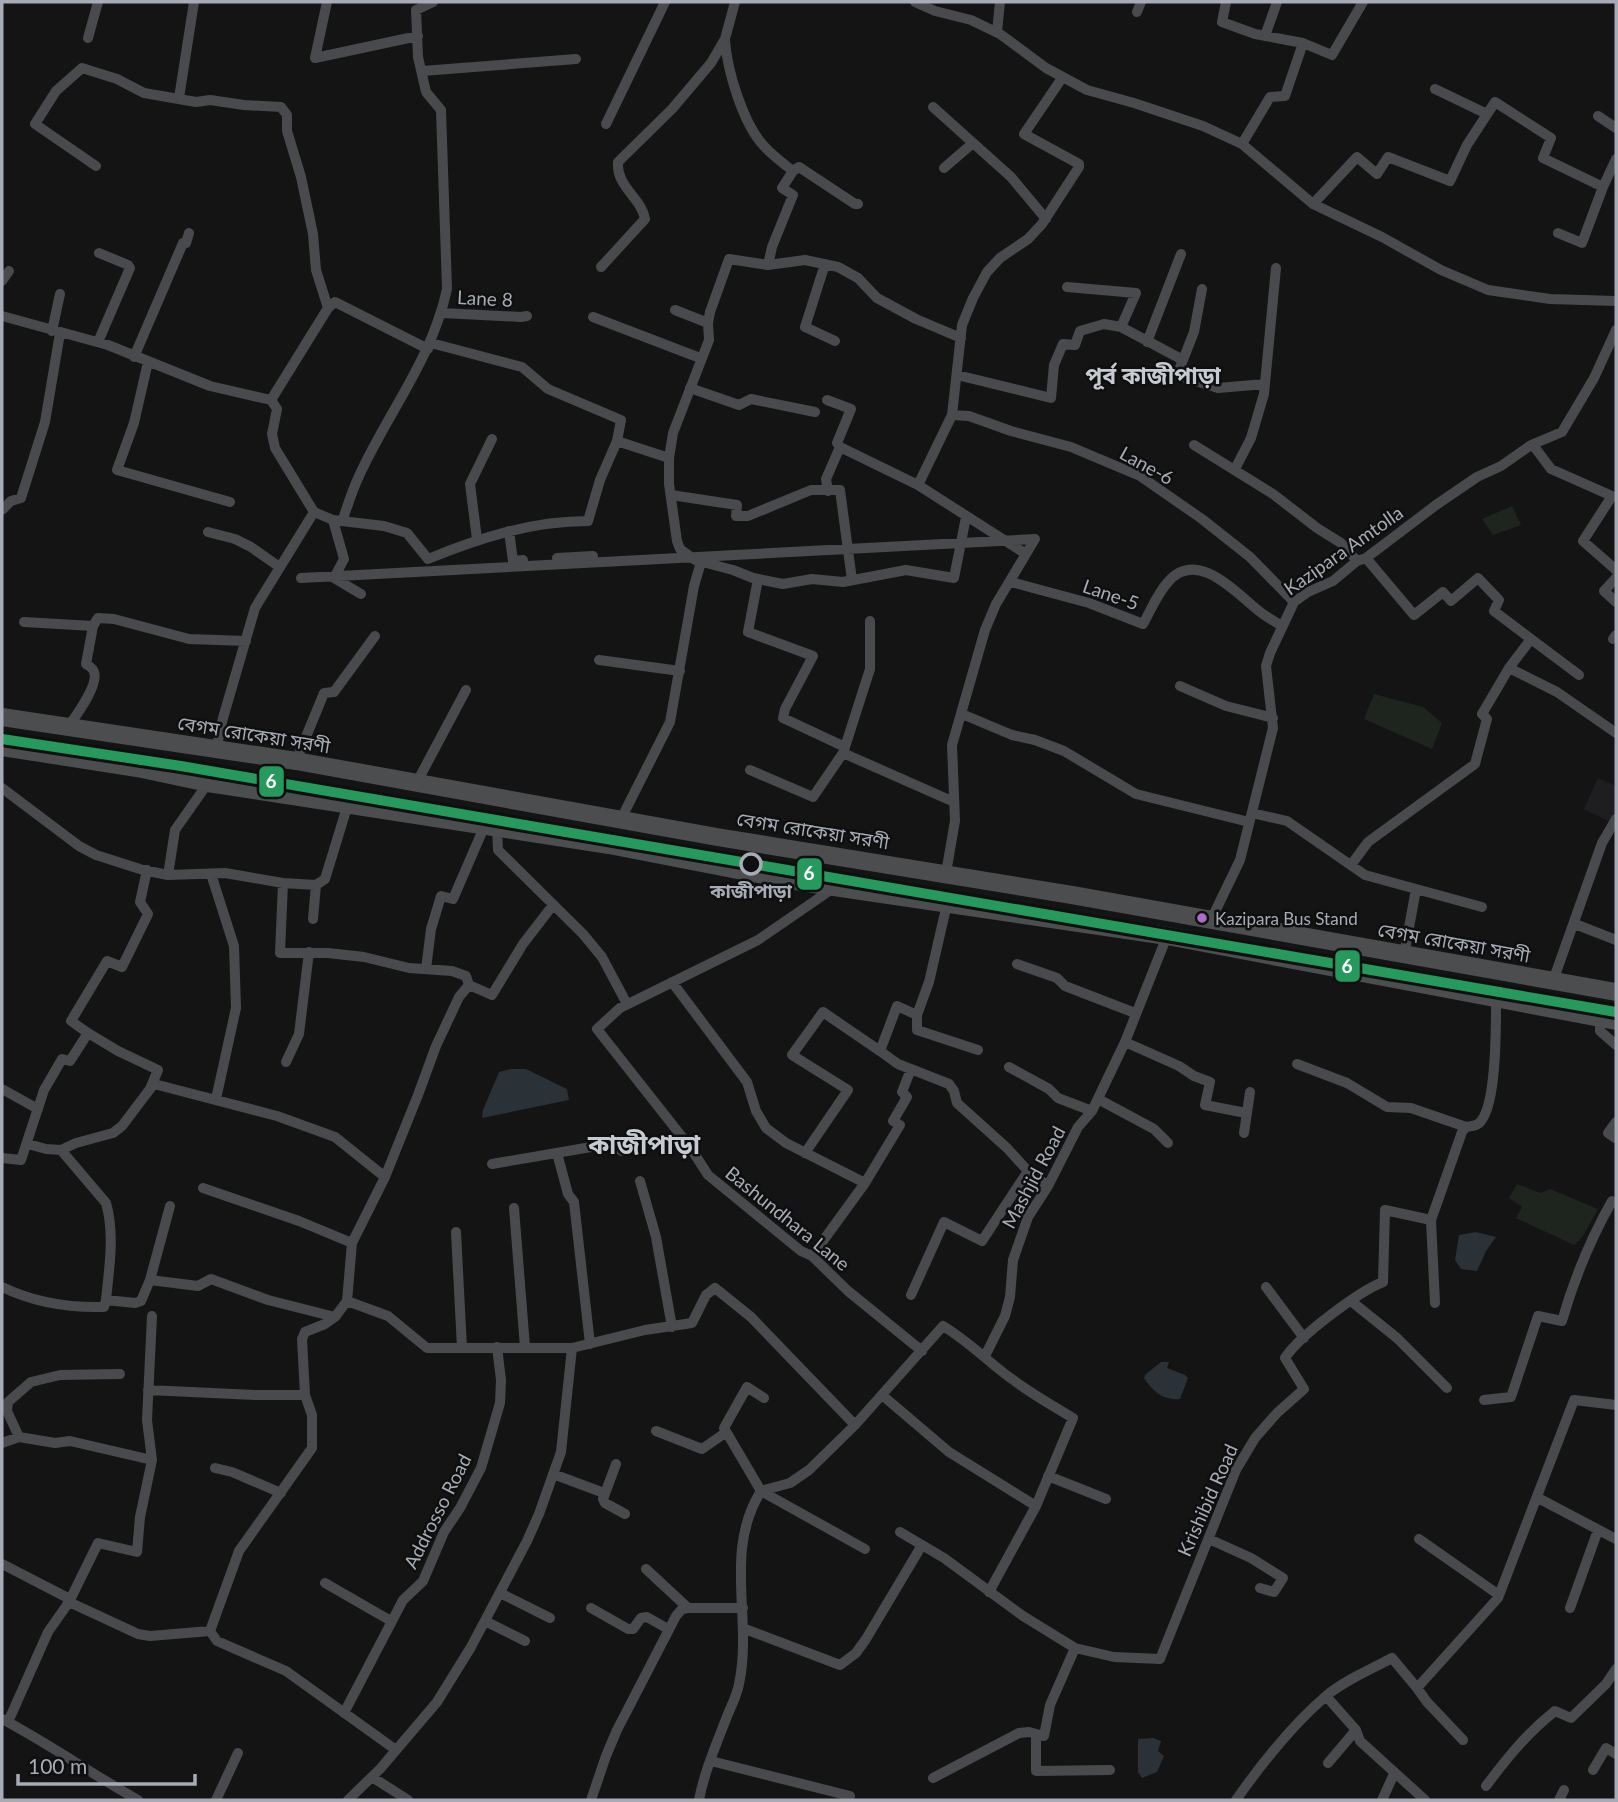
<svg xmlns="http://www.w3.org/2000/svg" width="1618" height="1802" font-family="Lato,'Noto Sans Bengali',sans-serif">
<rect width="100%" height="100%" fill="#141414"/>
<path fill="#1e1e20" d="M 1598,778 L 1616,786 L 1616,811 L 1610,822 L 1584,809 Z"/>
<path fill="#1e251e" d="M 1512,506 L 1521,525 L 1493,535 L 1482,519 Z
M 1374,694 L 1423,707 L 1442,723 L 1432,749 L 1364,719 Z
M 1517,1184 L 1541,1193 L 1550,1189 L 1598,1209 L 1583,1236 L 1574,1245 L 1516,1218 L 1522,1207 L 1509,1198 Z"/>
<path fill="#2a3237" d="M 511,1069 L 526,1069 L 567,1089 L 569,1100 L 482,1118 L 483,1110 L 499,1072 Z
M 1476,1232 L 1496,1237 L 1486,1251 L 1477,1271 L 1461,1269 L 1455,1260 L 1459,1235 Z
M 1161,1362 L 1169,1362 L 1167,1368 L 1185,1375 L 1188,1378 L 1180,1399 C 1164,1401 1152,1391 1144,1378 L 1146,1374 Z
M 1153,1738 L 1161,1741 L 1158,1751 L 1164,1756 L 1157,1772 L 1142,1778 L 1138,1772 L 1138,1739 Z"/>
<g fill="none" stroke-linecap="round" stroke-linejoin="round">
<path stroke="#494a4d" stroke-width="10" d="M 327,2 L 315,58 L 418,36
M 915,2 L 935,11 L 971,20 L 1000,34 L 1046,68 L 1087,90 L 1134,103 L 1203,126 L 1242,144 L 1313,204 L 1382,237 L 1441,270 L 1488,290 L 1550,299 L 1616,301
M 1226,2 L 1222,22 L 1255,34 L 1303,43 L 1332,55 L 1363,2
M 1137,12 L 1141,2
M 997,32 L 1000,2
M 1265,36 L 1277,2
M 88,38 L 98,2
M 725,40 C 727,70 743,124 764,146 C 773,156 783,163 793,171 L 799,167 L 855,204 L 858,204
M 422,71 L 576,59
M 1435,89 L 1487,114
M 179,98 L 194,2
M 933,107 L 1011,177 L 1046,219
M 1598,116 L 1616,128
M 606,124 L 665,2
M 1242,144 L 1270,97 L 1285,96 L 1303,43
M 96,166 L 35,124 L 56,91 L 82,68 L 117,79 L 144,93 L 196,102 L 210,100 L 244,105 L 281,107 L 287,115 L 287,131 L 301,177 L 313,234 L 316,270 L 328,308 L 271,400
M 944,168 L 973,143
M 1313,204 L 1357,157 L 1377,174 L 1388,157 L 1450,181 L 1467,145 L 1495,102 L 1551,138 L 1543,158 L 1603,187
M 1558,233 L 1582,243 L 1603,187 L 1616,159
M 825,264 L 805,327 L 835,341
M 768,265 L 772,247 L 793,195 L 782,188 L 793,171
M 601,267 L 645,219 C 641,197 616,187 618,162 L 672,109 L 711,63 L 725,39 L 735,2
M 2,281 L 9,271
M 1067,287 L 1136,293 L 1121,327
M 1202,289 L 1194,332 L 1177,375 L 1218,388 L 1265,384
M 328,308 L 335,302 L 428,349
M 675,310 L 708,323
M 442,313 L 521,317 L 527,316
M 2,316 L 108,345 L 210,386 L 271,400 L 277,409 L 272,434 L 275,448 L 314,512 L 255,608 L 223,718 L 216,750
M 593,317 L 700,358
M 52,331 L 60,294
M 961,338 L 916,319 L 877,298 L 858,278 L 838,267 L 805,260 L 768,265 L 729,259 L 710,312 L 708,323 L 709,340 L 673,433 L 669,458 L 669,484 L 677,541 L 680,549 L 695,560 L 733,570 L 753,578 L 783,584 L 812,579 L 843,582 L 906,570 L 954,578 L 966,517
M 98,342 L 130,268 L 128,265 L 99,253
M 1147,342 L 1181,254
M 134,357 L 183,243 L 186,243 L 189,233
M 148,362 L 134,423 L 117,470 L 230,502
M 957,375 L 1051,398 L 1054,365 L 1063,344 L 1075,345 L 1080,331 L 1104,324 L 1121,327 L 1183,360
M 690,388 L 739,405 L 751,399 L 815,412
M 827,400 L 851,409 L 837,443 L 840,447 L 826,479 L 828,491
M 952,415 L 969,416 L 1011,431 L 1071,447 L 1140,476 L 1202,519 L 1250,557 L 1294,602
M 617,441 L 669,458
M 1194,445 L 1273,494 L 1317,528 L 1341,543 L 1357,561
M 1533,445 L 1551,469 L 1612,496 L 1583,541 L 1616,570
M 840,447 L 918,485
M 1235,469 L 1251,438 L 1264,394 L 1276,268
M 671,495 L 737,505 L 736,516 L 748,516 L 811,490 L 840,490 L 852,580
M 2,510 L 11,501 L 21,498 L 45,422 L 60,333
M 314,512 L 333,520 L 384,526 L 407,533 L 428,559 C 479,538 532,521 588,521 L 600,480 L 617,441 L 621,420 L 548,389 L 522,367 L 431,343
M 343,519 C 348,504 353,488 360,474 C 389,411 432,359 447,289 L 441,110 L 426,92 L 418,57 L 416,10 L 433,2
M 333,520 L 344,559 L 334,578 L 361,594
M 509,531 L 513,561 L 523,560
M 208,532 L 235,539 L 251,547 L 278,566
M 477,539 L 470,484 L 492,439
M 557,558 L 593,556
M 301,578 L 1035,539 L 1026,554
M 1616,578 L 1604,591 L 1616,602
M 758,579 L 748,632 L 813,656 L 785,709 L 783,718 L 845,747
M 1011,582 L 1089,603 L 1143,624 C 1151,610 1157,594 1168,582 C 1197,548 1236,593 1259,611 C 1266,617 1274,621 1282,626
M 24,622 L 93,626 L 86,664 C 89,666 93,668 94,672 C 99,685 75,717 68,727
M 93,626 L 98,618 L 114,619 L 189,639 L 246,641
M 1531,639 L 1579,675
M 1613,639 L 1616,635
M 599,660 L 680,671
M 1509,668 L 1557,692 L 1616,733
M 1180,686 L 1226,706 L 1273,718
M 962,714 L 1012,735 L 1035,740 L 1064,751 L 1136,794 L 1249,822
M 843,753 L 954,802
M 296,761 L 324,693 L 334,692 L 375,636
M 750,770 L 813,797 L 843,753 L 845,747 L 870,669 L 870,621
M 417,782 L 466,690
M 2,788 L 79,846 L 96,855 L 143,870 L 168,875 L 225,873 L 283,883 L 316,885 L 325,879 L 348,804
M 1252,813 L 1287,821 L 1365,875 L 1416,889
M 621,819 L 670,722 L 694,586 L 701,562
M 497,827 L 498,850 L 583,934 L 602,957 L 627,1004
M 1351,865 L 1368,842 L 1475,764 L 1487,719 L 1482,714 L 1509,668 L 1531,639 L 1494,611 L 1499,600 L 1478,578 L 1451,601 L 1443,592 L 1414,615 L 1366,558
M 946,873 L 955,821 L 952,745 L 985,630 L 996,604 L 1026,554 L 918,485 L 952,415 L 962,325 L 973,298 L 987,272 L 1000,258 L 1028,239 L 1042,224 L 1079,167 L 1079,164 L 1024,134 L 1062,78
M 211,874 L 234,946 L 236,1008 L 216,1099
M 168,875 L 175,830 L 208,783
M 835,887 L 758,940 L 620,1008 L 597,1029 L 690,1147 L 708,1175 L 801,1251 L 812,1256 L 848,1291 L 922,1351
M 313,919 L 316,885
M 1211,920 L 1240,860 L 1273,728 L 1266,666 L 1270,653 L 1294,602 L 1308,592 L 1333,581 L 1357,561 L 1366,558 L 1436,505 L 1477,477 L 1501,466 L 1531,445 L 1562,432 L 1594,378 L 1616,330
M 1575,924 L 1616,940
M 1404,955 L 1416,889 L 1482,907
M 1017,964 L 1057,978 L 1065,986 L 1135,1013
M 426,969 L 431,929 L 441,896 L 453,899 L 485,825
M 1553,981 L 1602,843 L 1616,819
M 672,982 L 747,1082 L 756,1111 L 766,1128 L 786,1143 L 865,1183
M 469,985 L 492,995 L 523,944 L 553,905
M 917,1015 L 917,1030 L 978,1050
M 1600,1018 L 1600,1031 L 1616,1045
M 88,1033 L 118,1051 L 158,1070 L 150,1089
M 1125,1042 L 1179,1066 L 1194,1076 L 1210,1082 L 1205,1105 L 1246,1113
M 880,1051 L 898,1064 L 949,1084 L 954,1091 L 957,1103 L 1007,1148 L 1028,1171 L 1048,1186
M 286,1062 L 299,1034 L 309,952
M 1297,1064 L 1347,1083 L 1387,1107 L 1411,1108 L 1466,1127
M 1009,1067 L 1049,1089 L 1058,1098 L 1092,1111
M 2,1089 L 38,1109
M 1098,1099 L 1154,1129 L 1168,1143
M 1244,1133 L 1250,1092
M 1615,1138 L 1608,1133 L 1616,1122
M 28,1144 L 46,1149 L 61,1150 L 76,1143 L 113,1133 L 122,1126 L 153,1085 L 158,1085 L 277,1116 L 335,1137 L 385,1177
M 61,1150 L 106,1203 C 115,1234 109,1269 106,1300
M 557,1153 L 568,1194 L 574,1202 L 590,1344
M 805,1153 L 848,1090 L 792,1055 L 823,1012 L 880,1051 L 897,1006 L 917,1015 L 929,982 L 947,904
M 2,1158 L 21,1160 L 44,1090 L 62,1059 L 70,1061 L 88,1033 L 71,1021 L 107,961 L 122,967 L 148,914 L 140,902 L 147,870
M 492,1164 L 597,1146 L 613,1145 L 622,1151
M 640,1181 L 656,1237 L 672,1327
M 203,1188 L 299,1221 L 352,1243
M 514,1208 L 525,1347
M 1431,1220 L 1435,1303
M 456,1232 L 462,1348
M 812,1256 L 865,1183 L 900,1125 L 893,1121 L 907,1097 L 902,1092 L 911,1069
M 150,1280 L 170,1206
M 2,1287 C 35,1303 68,1308 104,1307 L 106,1300 L 135,1303 L 141,1301 L 150,1280 L 198,1286 L 211,1279 L 268,1300 L 335,1317
M 1266,1287 L 1304,1338
M 911,1295 L 944,1222 L 982,1241 L 1028,1171
M 347,1301 L 388,1316 L 427,1348 L 572,1348 L 645,1330 L 692,1323 L 706,1295 L 715,1288 L 751,1317 L 855,1425
M 1351,1301 L 1397,1338 L 1447,1388
M 985,1356 L 1005,1316 L 1010,1297 L 1013,1260 L 1028,1217 L 1048,1186 L 1078,1127 L 1092,1111 L 1125,1042 L 1167,936
M 148,1390 L 255,1395 L 305,1395
M 882,1395 L 949,1452 L 1036,1506
M 764,1398 L 747,1387 L 724,1428 L 761,1491 L 865,1549
M 1484,1400 L 1511,1397 L 1538,1316 L 1562,1321 C 1574,1279 1590,1240 1612,1201 L 1616,1203
M 656,1431 L 702,1449 L 725,1433
M 19,1437 L 7,1411 L 8,1402 L 31,1382 L 60,1375 L 120,1374
M 2,1443 L 19,1437 L 55,1443 L 70,1441 L 152,1460
M 616,1464 L 603,1499 L 605,1503 L 625,1514
M 215,1468 L 232,1472 L 281,1493
M 553,1474 L 604,1493
M 1048,1476 L 1106,1499
M 1538,1498 L 1616,1539
M 900,1532 L 944,1558 L 1023,1616 L 1075,1648 L 1114,1657 L 1160,1659 L 1236,1470 L 1255,1438 L 1277,1413 L 1304,1389 L 1285,1358 C 1299,1336 1358,1292 1383,1282 L 1385,1210 L 1431,1220 L 1462,1132 L 1466,1127 C 1471,1126 1478,1126 1481,1121 C 1497,1102 1496,1024 1496,998
M 1209,1539 L 1251,1558 L 1283,1578 L 1274,1592 L 1260,1588
M 1419,1539 L 1499,1595
M 2,1564 L 66,1597 L 69,1602 L 138,1634 L 150,1636 L 210,1631
M 646,1569 L 688,1608
M 325,1583 L 391,1621
M 500,1593 L 550,1618
M 591,1608 L 628,1629 L 633,1629 L 641,1618 L 647,1617 L 668,1629
M 1570,1608 L 1598,1530
M 485,1621 L 525,1641
M 745,1629 L 840,1665 L 856,1653 L 866,1639 L 922,1545
M 210,1631 L 239,1551 L 312,1448 L 312,1415 L 305,1395 L 302,1339 L 305,1332 L 325,1324 L 335,1317 L 347,1301 L 352,1243 L 385,1177 L 418,1095 L 436,1046 L 459,997 L 469,985 L 466,976 L 452,971 L 409,968 L 364,957 L 328,953 L 280,953 L 283,883
M 210,1631 L 217,1641 L 286,1671 L 396,1750
M 1417,1688 L 1427,1702 L 1463,1740
M 1326,1696 L 1356,1730 L 1360,1741 L 1425,1800
M 344,1713 L 403,1600 L 423,1581 L 444,1532 L 460,1508 L 481,1468 L 500,1403 L 501,1380 L 497,1347
M 2,1719 C 49,1744 92,1774 138,1800
M 8,1722 L 48,1632 L 69,1602 L 98,1543 L 137,1552 L 140,1517 L 152,1460 L 147,1420 L 152,1316
M 1036,1734 L 1036,1771 L 1110,1770
M 711,1761 L 850,1796
M 1328,1763 L 1356,1730
M 1593,1770 L 1606,1748 L 1616,1754
M 372,1777 L 408,1800
M 933,1778 L 1019,1733 L 1029,1732 L 1044,1736 L 1050,1705 L 1075,1648
M 1486,1786 C 1507,1758 1527,1733 1555,1711 L 1571,1718 L 1606,1684 L 1616,1669
M 216,1800 L 238,1753
M 348,1800 L 380,1769 L 437,1702 L 471,1647 L 527,1541 L 539,1514 L 561,1452 L 572,1348
M 591,1800 L 606,1756 L 617,1730 L 676,1616 L 682,1609 L 688,1608 L 743,1608
M 699,1800 C 704,1773 716,1745 726,1719 C 730,1708 737,1696 739,1684 C 753,1618 723,1552 761,1491 L 790,1483 L 809,1470 L 855,1425 L 943,1326 C 963,1338 978,1352 995,1366 C 1019,1386 1046,1402 1073,1418 L 1036,1506 L 989,1592
M 1236,1800 C 1262,1763 1291,1726 1326,1696 C 1345,1680 1370,1670 1392,1658 L 1417,1688 L 1498,1598 L 1574,1400 L 1616,1405
M 1382,1800 L 1394,1774
M 1559,1800 L 1564,1790"/>
<path stroke="#4b4d4f" stroke-width="18" d="M 2,717 L 296,761 L 717,837 L 1072,895 L 1616,992
M 2,747 L 137,768 L 208,783 L 609,845 L 800,882 L 1167,936 L 1616,1021"/>
<g stroke="#0f0f10" stroke-width="16">
<path id="metro-1" d="M 2,739 L 181,766 L 1616,1012"/>
</g>
<use href="#metro-1" stroke="#269a5d" stroke-width="10"/>
</g>
<circle fill="#0f0f10" stroke="#a6abb5" stroke-width="3.5" cx="751" cy="864" r="10"/>
<circle fill="#b06ccc" stroke="#0f0f10" stroke-width="2.5" cx="1202" cy="918" r="6"/>
<g text-anchor="middle" dominant-baseline="central" stroke-width="5" stroke-linejoin="round" paint-order="stroke">
<g font-size="17" fill="#a6abb5" stroke="#0f0f10" text-anchor="start">
<text x="1215" y="918">Kazipara Bus Stand</text>
</g>
<g font-size="19" fill="#a6abb5" stroke="#0f0f10">
<text transform="translate(485 298) rotate(3)">Lane 8</text>
<text transform="translate(1147 465) rotate(29)">Lane-6</text>
<text transform="translate(1343 550) rotate(-35)">Kazipara Amtolla</text>
<text transform="translate(1111 594) rotate(19)">Lane-5</text>
<text transform="translate(254 734) rotate(9)">বেগম রোকেয়া সরণী</text>
<text transform="translate(813 830) rotate(9)">বেগম রোকেয়া সরণী</text>
<text transform="translate(1454 942) rotate(10)">বেগম রোকেয়া সরণী</text>
<text transform="translate(1033 1177) rotate(-62)">Mashjid Road</text>
<text transform="translate(788 1218) rotate(39)">Bashundhara Lane</text>
<text transform="translate(1207 1500) rotate(-66)">Krishibid Road</text>
<text transform="translate(437 1511) rotate(-63)">Addrosso Road</text>
</g>
<g font-size="19" font-weight="bold" fill="#a6abb5" stroke="#0f0f10">
<text x="751" y="890">কাজীপাড়া</text>
</g>
<g font-size="23" font-weight="bold" fill="#c6cad1" stroke="#0f0f10">
<text x="1153" y="375">পূর্ব কাজীপাড়া</text>
</g>
<g font-size="26" font-weight="bold" fill="#c6cad1" stroke="#0f0f10">
<text x="644" y="1144">কাজীপাড়া</text>
</g>
</g>
<g stroke="#0f0f10" stroke-width="2.5">
<rect x="258" y="765" width="27" height="33" rx="7" fill="#269a5d"/>
<rect x="796" y="857" width="27" height="34" rx="7" fill="#269a5d"/>
<rect x="1334" y="949" width="27" height="34" rx="7" fill="#269a5d"/>
</g>
<g font-size="19" text-anchor="middle" font-weight="bold" fill="#fff">
<text x="271" y="788">6</text>
<text x="809" y="880">6</text>
<text x="1347" y="973">6</text>
</g>
<rect width="1618" height="1802" fill="none" stroke="#a6abb5" stroke-width="7"/>
<path d="M18 1774v10h177v-10" fill="none" stroke="#a6abb5" stroke-width="3.5"/>
<text x="28" y="1774" font-size="21" fill="#a6abb5" stroke="#0f0f10" stroke-width="5" paint-order="stroke">100 m</text>
</svg>
